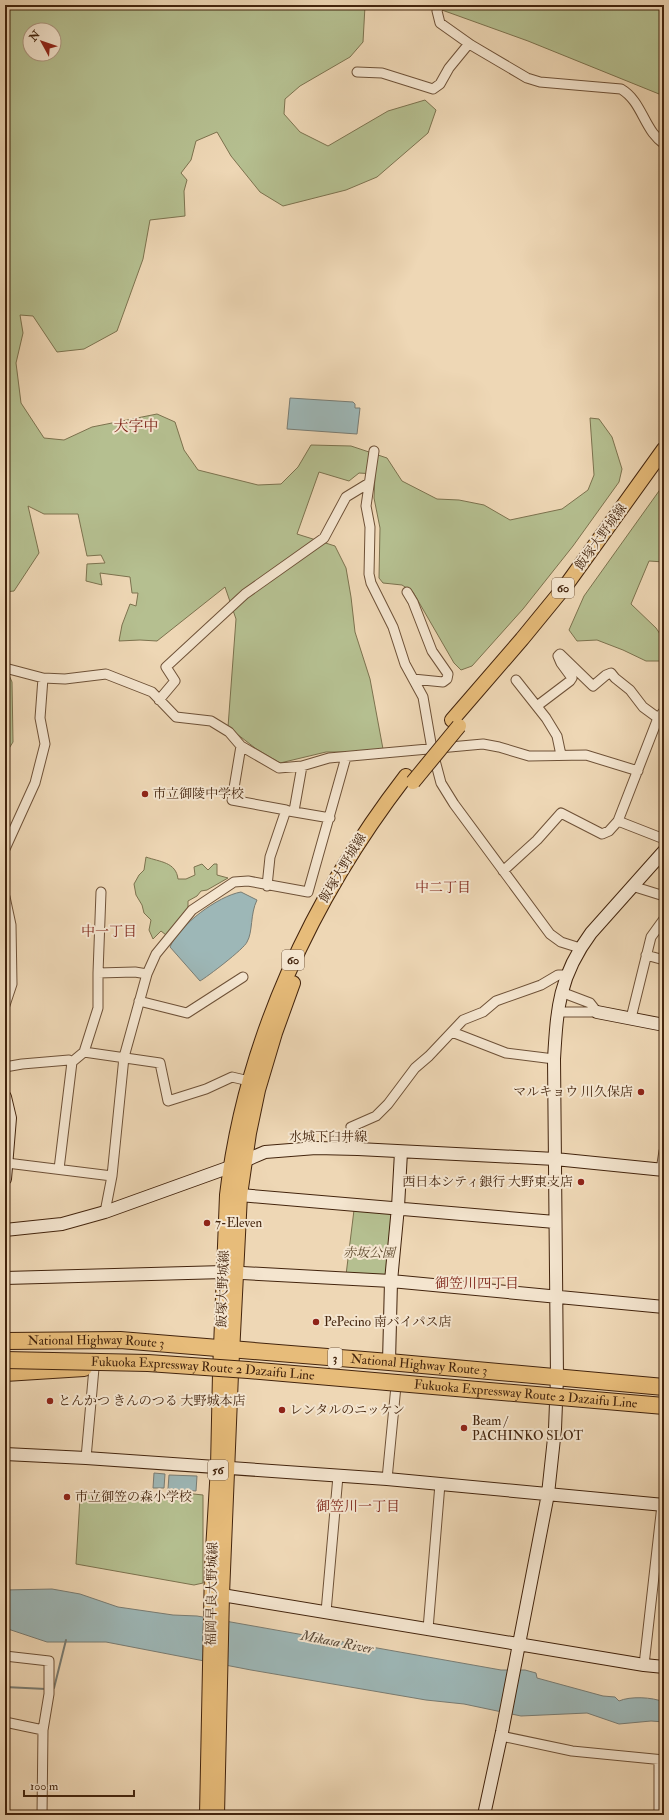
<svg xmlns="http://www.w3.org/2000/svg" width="669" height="1820" font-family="'IM FELL Double Pica','Noto Serif JP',serif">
<rect width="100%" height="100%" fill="#eed7b5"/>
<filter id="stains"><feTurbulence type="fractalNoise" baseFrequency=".005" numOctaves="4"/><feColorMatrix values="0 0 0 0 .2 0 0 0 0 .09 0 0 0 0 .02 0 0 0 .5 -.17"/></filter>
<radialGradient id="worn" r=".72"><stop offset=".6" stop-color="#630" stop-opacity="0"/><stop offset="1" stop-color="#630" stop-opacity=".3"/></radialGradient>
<path fill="#b5bf90" stroke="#7c724e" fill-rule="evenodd" d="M 5,5 L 368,5 L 365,6 L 363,42 L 350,57 L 300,86 L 285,99 L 284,114 L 300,132 L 328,146 L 388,111 L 425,100 L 436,110 L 428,133 L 377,177 L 346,190 L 283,206 L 260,192 L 231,156 L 217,132 L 196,141 L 191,160 L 181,173 L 187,180 L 184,191 L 185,216 L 150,220 L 143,259 L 117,331 L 84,349 L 57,352 L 33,316 L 20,315 L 23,333 L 16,363 L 21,403 L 44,438 L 64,440 L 92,427 L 157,414 L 175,422 L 184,450 L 198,470 L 258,485 L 281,484 L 298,467 L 311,445 L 351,446 L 387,458 L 402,481 L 437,499 L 459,500 L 484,505 L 510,520 L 562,509 L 588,490 L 594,475 L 590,418 L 599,419 L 612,437 L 622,469 L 619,482 L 573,546 L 523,609 L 472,666 L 461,670 L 454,663 L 413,592 L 402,585 L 383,583 L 379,578 L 380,528 L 374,498 L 375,474 L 359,473 L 349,481 L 319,472 L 297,534 L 335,546 L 346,568 L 351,597 L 355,632 L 370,679 L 383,749 L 351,752 L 326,752 L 280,763 L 255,748 L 228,727 L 236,619 L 225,587 L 157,641 L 140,640 L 119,641 L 122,625 L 130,604 L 136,606 L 138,593 L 132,593 L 130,577 L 100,573 L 102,585 L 86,581 L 87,564 L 105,563 L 101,555 L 87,556 L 78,514 L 44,514 L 28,506 L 39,553 L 14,591 L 5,592 ZM 30,30 L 54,30 L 54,54 L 30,54 Z
M 428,5 L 664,5 L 664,96 L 528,41 Z
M 664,484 L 664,562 L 649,561 L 631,604 L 656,628 L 664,640 L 664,661 L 646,661 L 623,650 L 597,640 L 577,641 L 569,630 L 584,596 Z
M 5,672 L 8,673 L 12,682 L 13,742 L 5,755 Z
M 146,857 C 160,862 176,862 178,879 L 186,879 L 195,875 L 194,867 L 202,864 L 208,870 L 214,864 L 217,864 L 217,875 L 228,878 L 207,890 L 201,891 L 197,896 L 188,901 L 188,908 L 166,935 L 161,931 L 153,939 L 149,930 L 151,920 L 144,913 L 142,905 L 136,895 L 134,884 L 139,875 L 144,870 Z
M 354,1210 L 389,1211 L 394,1216 L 388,1273 L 381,1277 L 346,1275 Z
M 175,1492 L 203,1495 L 203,1583 L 194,1585 L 76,1564 L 80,1498 L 85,1494 L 174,1500 Z"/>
<path fill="#9db7b7" stroke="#797c73" d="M 290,398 L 353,402 L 355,404 L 355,408 L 360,408 L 357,434 L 287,429 Z
M 241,892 L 257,900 C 250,914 253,932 247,942 C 244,949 207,977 200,981 L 170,947 C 179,925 218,896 241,892 Z
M 154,1473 L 165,1474 L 164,1488 L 153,1488 Z
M 169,1475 L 197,1476 L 196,1491 L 168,1489 Z
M 52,1589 L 80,1594 L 118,1607 L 173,1615 L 197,1616 L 501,1670 L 525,1670 L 536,1673 L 537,1678 L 603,1696 L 615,1697 L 619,1701 C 630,1696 652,1697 664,1702 L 664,1722 L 651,1721 L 619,1724 L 587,1713 L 521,1716 L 464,1704 L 426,1700 L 251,1670 L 106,1642 L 47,1642 L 5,1628 L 5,1590 Z"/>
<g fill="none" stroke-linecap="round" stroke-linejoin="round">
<path stroke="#797c73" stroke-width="2" d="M 5,1687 L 46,1689
M 53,1688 L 54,1688 L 66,1640"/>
<g stroke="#6e5137" stroke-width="11">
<path id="street" d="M 439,5 L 437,11 L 440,23 L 471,45 L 527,78 L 540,82 L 621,89 C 638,99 642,118 653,133 C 656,137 660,141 664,144
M 357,72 L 382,73 L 433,89 L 440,84 L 449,68 L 467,46 L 471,45
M 374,451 L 366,506 L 370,527 L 369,574 L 371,583 L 393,627 L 405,664 L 423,697 L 432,749 L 441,783 L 454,804 L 550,934 L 561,942 L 580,948
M 407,592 L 413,602 L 432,651 L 448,674 L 447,679 L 443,682 L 413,679
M 5,668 L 43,678 L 65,679 L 106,674 L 152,692 L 176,717 L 211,721 L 229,732 L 241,746 L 279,768 L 302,766 L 329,758 L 483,744 L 499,747 L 529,756 L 586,755 L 638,771
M 516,680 L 546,718 L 557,736 L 561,755
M 159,700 L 175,681 L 166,667 L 245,594 L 324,538 L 346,497 L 369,483
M 537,706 L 570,681 L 572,678 L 561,663 L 558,656 L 560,654 L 593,686 L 606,675 L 611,673 L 615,678 L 630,690 L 643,707 L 658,718
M 241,746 L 232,800 L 286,810 L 270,857 L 267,886
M 289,811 L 330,818
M 294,811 L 302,766
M 618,821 L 664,839
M 5,849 L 35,783 L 45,744 L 40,718 L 43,678
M 503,871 L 537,840 L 561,813 L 602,834 L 609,831 L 618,821 L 658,718 L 664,711
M 632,886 L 664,896
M 5,897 L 11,925 L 12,984 L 5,1005
M 646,955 L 664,960
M 98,973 L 101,892
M 561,992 L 590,1003 L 597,1012
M 139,1001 L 187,1013 L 243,977
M 557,1012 L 597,1012
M 631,1018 L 651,937 L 664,919
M 452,1032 L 506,1053 L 554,1059
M 84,1052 L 160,1063 L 168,1101 L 206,1089 L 232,1077 L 249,1081
M 5,1067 L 22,1064 L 69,1060 L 72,1062 L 84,1052 L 98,1008 L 98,973 L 135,972 L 147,974
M 358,1149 L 351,1127 L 376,1116 L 388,1104 L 415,1068 L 429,1056 L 463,1020 L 483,1012 L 496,1001 L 541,985 L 558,975 L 566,975
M 7,1163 L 112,1176
M 59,1169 L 72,1062
M 661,1170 L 664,1151
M 105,1212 L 112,1176 L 124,1057 L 147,974 L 156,954 L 192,910 L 234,882 L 248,881 L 308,892 L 346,757
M 86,1458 L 94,1368
M 387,1479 L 396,1386
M 326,1612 L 338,1476
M 428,1629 L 440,1484
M 5,1656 L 49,1661 L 49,1694 L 43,1730 L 42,1815
M 644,1665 L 662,1505
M 5,1722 L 43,1730
M 501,1736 L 572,1751 L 664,1760
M 659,1815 L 659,1760"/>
</g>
<g stroke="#43240d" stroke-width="14">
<path id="secondary" d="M 597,1012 L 664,1025
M 5,1097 L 10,1118 L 5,1179
M 240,1195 L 555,1222
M 5,1230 L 62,1224 L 105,1212 L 230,1167 L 265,1152 L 316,1148 L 358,1149 L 555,1159 L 664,1170
M 5,1278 L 224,1272 L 391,1281 L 664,1307
M 389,1362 L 391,1281 L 398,1207 L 401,1152
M 5,1454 L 86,1458 L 387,1479 L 664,1505
M 222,1595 L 644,1665 L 664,1667
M 484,1815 L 502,1732 L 548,1494 L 555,1429 L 557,1377 L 554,1059 C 557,1008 559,976 591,933 L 664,851"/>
</g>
<g stroke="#43240d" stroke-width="16">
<path id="primary" d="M 452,720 L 522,639 L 567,584 L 664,449
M 207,1815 L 212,1567 L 218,1467 L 220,1373 L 227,1195 C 245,1041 312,898 406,776
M 217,1815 L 222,1595 L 231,1374 L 240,1195 L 249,1133 L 258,1090 L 275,1033 L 293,983"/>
</g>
<g stroke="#43240d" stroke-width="18">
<g id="highway">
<path id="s1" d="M 5,1341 L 120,1340 L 389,1362 L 664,1387"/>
<path d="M 5,1373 L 84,1368"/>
</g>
</g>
<use href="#street" stroke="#f4e5cf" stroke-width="9"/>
<use href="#secondary" stroke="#f4e5cf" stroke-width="12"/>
<use href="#primary" stroke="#e7bc7a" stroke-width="14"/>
<use href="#highway" stroke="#e7bc7a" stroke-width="16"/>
<g stroke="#43240d" stroke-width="16" stroke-linecap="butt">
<path id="primary-bridge" d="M 413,782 L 459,726"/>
</g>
<g stroke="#43240d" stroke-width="18" stroke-linecap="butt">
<g id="highway-bridge">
<path id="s2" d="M 5,1360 L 148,1363 L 248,1370 L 664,1406"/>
</g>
</g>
<use href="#primary-bridge" stroke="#e7bc7a" stroke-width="14"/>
<use href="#highway-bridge" stroke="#e7bc7a" stroke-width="16"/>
</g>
<g fill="#8f2418" stroke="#f4e5cf" stroke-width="1.5">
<circle cx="145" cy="794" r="4"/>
<circle cx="641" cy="1092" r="4"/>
<circle cx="581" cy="1182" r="4"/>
<circle cx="207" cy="1223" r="4"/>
<circle cx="316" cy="1322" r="4"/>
<circle cx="50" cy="1401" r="4"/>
<circle cx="282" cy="1410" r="4"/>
<circle cx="464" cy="1428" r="4"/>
<circle cx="67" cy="1497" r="4"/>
</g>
<g text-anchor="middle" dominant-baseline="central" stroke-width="4" stroke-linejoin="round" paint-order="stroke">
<g fill="#f4e5cf" stroke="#785e47" stroke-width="1">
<rect x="552" y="578" width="22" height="20" rx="3"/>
<rect x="282" y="950" width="22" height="20" rx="3"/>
<rect x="328" y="1348" width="14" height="20" rx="3"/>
<rect x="208" y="1460" width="20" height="20" rx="3"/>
</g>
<g font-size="12" font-weight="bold" fill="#43240d">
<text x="563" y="588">60</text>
<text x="293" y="960">60</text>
<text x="335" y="1358">3</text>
<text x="218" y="1470">56</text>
</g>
<g font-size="13" fill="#43240d" stroke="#f4e5cf">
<text transform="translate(601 537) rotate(-54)">飯塚大野城線</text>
<text transform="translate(343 868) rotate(-59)">飯塚大野城線</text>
<text x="328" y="1137">水城下臼井線</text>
<text transform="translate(223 1289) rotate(-88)">飯塚大野城線</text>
<text stroke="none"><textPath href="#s1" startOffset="91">National Highway Route 3</textPath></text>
<text stroke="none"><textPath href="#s1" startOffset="415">National Highway Route 3</textPath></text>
<text stroke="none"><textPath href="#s2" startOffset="198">Fukuoka Expressway Route 2 Dazaifu Line</textPath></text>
<text stroke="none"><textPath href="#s2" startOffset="522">Fukuoka Expressway Route 2 Dazaifu Line</textPath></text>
<text transform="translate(212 1594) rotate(-89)">福岡早良大野城線</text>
</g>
<g font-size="13" fill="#43240d" stroke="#f4e5cf" text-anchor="start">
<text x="153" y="794">市立御陵中学校</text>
<text x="633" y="1092" text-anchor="end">マルキョウ 川久保店</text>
<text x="573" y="1182" text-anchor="end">西日本シティ銀行 大野東支店</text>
<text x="215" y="1223">7-Eleven</text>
<text x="324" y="1322">PePecino 南バイパス店</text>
<text x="58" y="1401">とんかつ きんのつる 大野城本店</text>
<text x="290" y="1410">レンタルのニッケン</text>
<text x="472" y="1421">Beam /<tspan x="472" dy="15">PACHINKO SLOT</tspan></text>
<text x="75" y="1497">市立御笠の森小学校</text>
</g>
<g font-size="13" font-style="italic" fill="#604b2e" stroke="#f4e5cf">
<text x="369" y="1253">赤坂公園</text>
</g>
<g font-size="14" fill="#7a1f14" stroke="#f4e5cf">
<text x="443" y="887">中二丁目</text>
<text x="109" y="931">中一丁目</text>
<text x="477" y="1283">御笠川四丁目</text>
<text x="358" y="1506">御笠川一丁目</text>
</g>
<g font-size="14" font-style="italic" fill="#5a4938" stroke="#f4e5cf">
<text transform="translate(337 1642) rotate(11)">Mikasa River</text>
</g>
<g font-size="15" fill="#7a1f14" stroke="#f4e5cf">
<text x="136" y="426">大字中</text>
</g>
</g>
<rect width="669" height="1820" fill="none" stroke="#eed7b5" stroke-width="20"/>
<rect x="6" y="6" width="657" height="1808" fill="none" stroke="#43240d" stroke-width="2"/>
<rect x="10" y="10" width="649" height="1800" fill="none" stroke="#43240d"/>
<g transform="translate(42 42) rotate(310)"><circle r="19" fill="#f4e5cf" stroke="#ad9881"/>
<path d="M0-3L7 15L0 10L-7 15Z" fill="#8f2418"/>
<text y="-6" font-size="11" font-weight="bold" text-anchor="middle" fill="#43240d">N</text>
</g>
<path d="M24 1790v6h110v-6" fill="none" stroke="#43240d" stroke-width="2"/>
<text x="30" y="1790" font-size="12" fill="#43240d" stroke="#f4e5cf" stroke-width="3" paint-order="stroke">100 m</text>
<rect width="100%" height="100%" filter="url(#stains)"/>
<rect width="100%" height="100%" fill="url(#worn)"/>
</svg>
